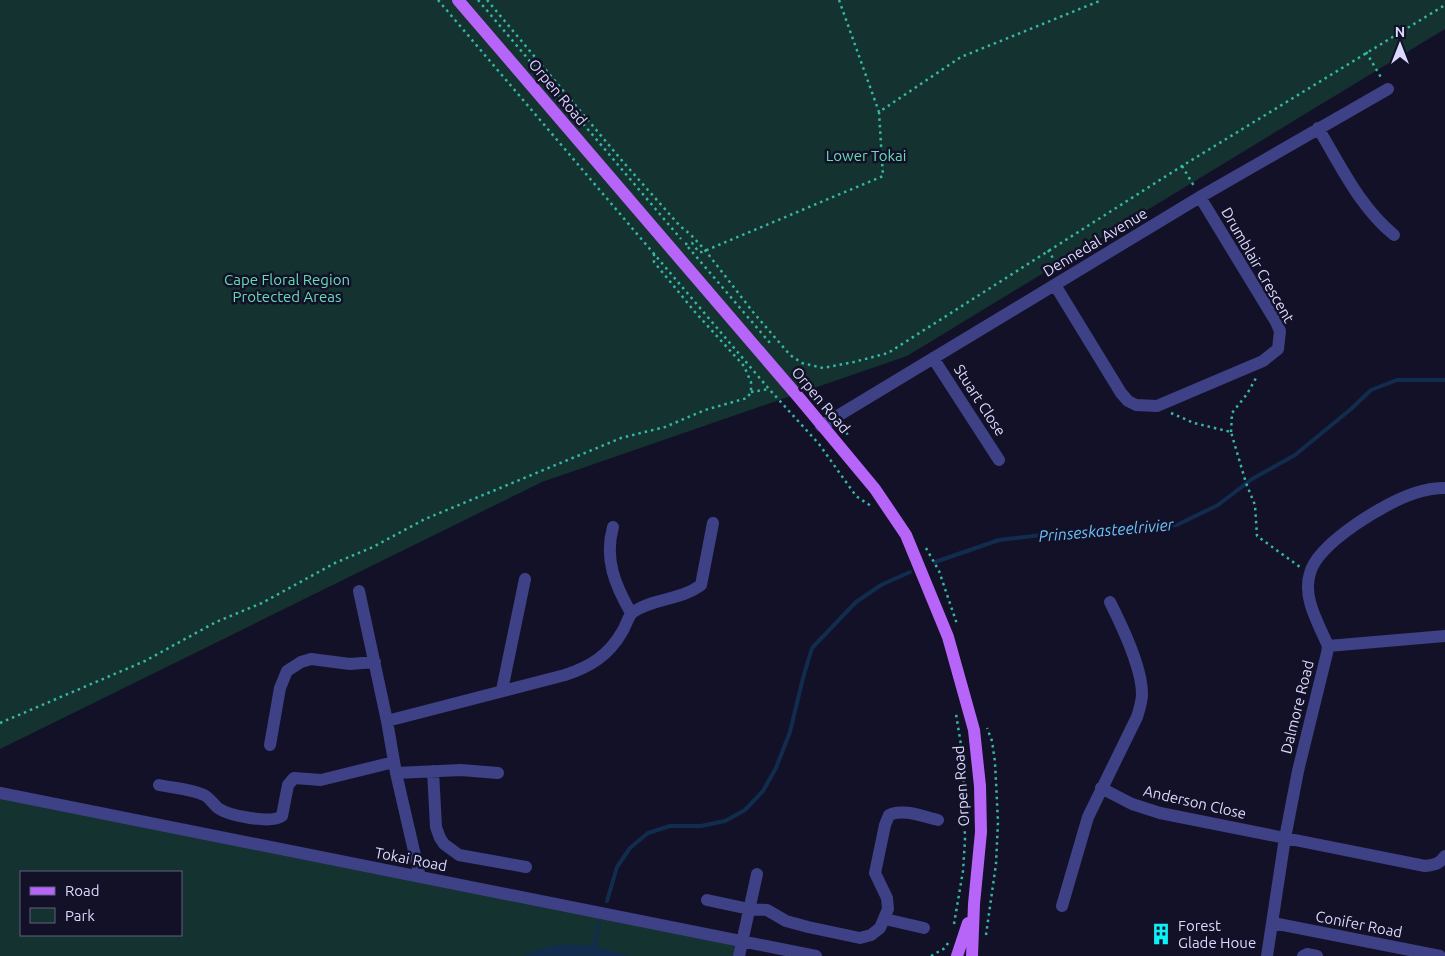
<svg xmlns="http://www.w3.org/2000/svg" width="1445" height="956" font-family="Ubuntu,sans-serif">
<rect width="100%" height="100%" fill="#131128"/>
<path fill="#14322f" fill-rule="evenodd" d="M 0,0 L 1445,0 L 1445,29 L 907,356 L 542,482 L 0,749 Z
M 0,793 L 742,941 L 743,956 L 0,956 ZM 21,872 L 181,872 L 181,935 L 21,935 Z"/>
<path fill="#112c4d" d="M 571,944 L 594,946 L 628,956 L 524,956 L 545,947 Z"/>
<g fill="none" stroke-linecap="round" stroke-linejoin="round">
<path stroke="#112c4d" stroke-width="4" d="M 935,562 L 999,540 L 1059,533 L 1177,525 L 1218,505 L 1252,479 L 1295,455 L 1351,409 L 1371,390 L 1397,380 L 1445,380
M 607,901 L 617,867 L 630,848 L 648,833 L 670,826 L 701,826 L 725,821 L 745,810 L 763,791 L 776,768 L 790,732 L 803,678 L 812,648 L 856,602 L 881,585 L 910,572
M 591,948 L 594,946 L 599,923"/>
<path stroke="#35b7a5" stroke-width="2.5" stroke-dasharray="2.5 4" stroke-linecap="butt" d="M 438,0 L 769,389 L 819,444 L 856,496 L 871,506
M 478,0 L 681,239
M 487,0 L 624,163 L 680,226 L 691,235 L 705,250 L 753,312 L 790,355 L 802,363 L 823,368 L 854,362 L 888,353 L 1182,166 L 1445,5
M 839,0 L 879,112
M 1366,52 L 1382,79
M 1182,166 L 1194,186
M 685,244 L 692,243 L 699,252 L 702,252 L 883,176 L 879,112 L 961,57 L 1102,0
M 688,247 L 770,343
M 1048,250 L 1059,268
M 751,392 L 769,389
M 1171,413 L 1194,423 L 1231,432 L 1246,483 L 1255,505 L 1257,536 L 1300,567
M 843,427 L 849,437
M 1231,432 L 1232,413 L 1247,394 L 1256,378
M 926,548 L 939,571 L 957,624
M 0,723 L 145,661 L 216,622 L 262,603 L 335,563 L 373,547 L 425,519 L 621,438 L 665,427 L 705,410 L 747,398 L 751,392 L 751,382 L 744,366 L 695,312 L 654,262 L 654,255 L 656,253
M 954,924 L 963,871 L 965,840 L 963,757 L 956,714
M 986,935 L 996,864 L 998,822 L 995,762 L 992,741 L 987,728
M 931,956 L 945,948 L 948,943"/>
<path stroke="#3e4185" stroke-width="12" d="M 1318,128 C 1341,166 1359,206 1394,235
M 1055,285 L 1121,393 L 1128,401 L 1136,405 L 1157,406 L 1263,361 L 1278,349 L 1280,331 L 1276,322 L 1200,197
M 933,358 L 999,460
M 821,426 L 1200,197 L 1388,89
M 613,527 C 604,559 615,585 631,613
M 359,591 L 387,721 L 396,773 L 420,877
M 1328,646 L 1445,636
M 502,690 L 525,579
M 387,721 L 565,675 C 590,667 609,655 622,632 C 626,626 628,616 633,612 C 654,598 681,600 701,585 L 713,523
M 270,745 L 280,688 L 287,671 L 301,662 L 311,659 L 350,664 L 375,662
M 433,771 L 436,827 L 440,838 L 444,844 L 459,855 L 526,867
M 396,773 L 461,770 L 498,773
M 159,785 C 173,788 191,789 204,795 C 210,798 213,804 218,808 C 229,816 271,824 282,816 L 288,785 L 294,778 L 321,780 L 394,762
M 1101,788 L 1132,804 L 1160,813 L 1425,866 C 1434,865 1440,864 1445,856
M 0,793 L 816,956
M 707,900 L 749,909 L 767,910 L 786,921 L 808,927 L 860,938 L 871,935 L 880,928 L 888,909 L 887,898 L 875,873 L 885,825 L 889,815 C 903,808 924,817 938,820
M 1062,906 L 1088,817 L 1137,717 C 1139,710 1142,702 1142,694 C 1142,667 1122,626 1110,602
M 885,919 L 924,928
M 1273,923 L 1440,956
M 739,956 L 757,874
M 1267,956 L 1285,838 L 1298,771 L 1327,653 L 1328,646 C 1319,624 1302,598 1310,573 C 1318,543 1386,502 1415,493 C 1424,490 1435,488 1445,488
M 1303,956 L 1307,954 L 1317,956"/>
<path stroke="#b765f9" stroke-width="12" d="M 458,0 L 801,400 L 875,489 L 906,535 L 948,637 L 974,730 L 980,786 L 981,832 L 974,904 L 972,956
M 957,956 L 968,923"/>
</g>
<defs>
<g id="building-bare" transform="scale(1.725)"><path d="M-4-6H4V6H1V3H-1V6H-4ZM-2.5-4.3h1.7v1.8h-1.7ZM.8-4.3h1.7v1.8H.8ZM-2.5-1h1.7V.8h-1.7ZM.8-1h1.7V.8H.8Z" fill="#0df1f6" stroke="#131128" stroke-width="2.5" paint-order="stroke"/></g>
</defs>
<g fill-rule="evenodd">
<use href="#building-bare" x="1161" y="934"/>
</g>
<g text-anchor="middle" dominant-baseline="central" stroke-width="5" stroke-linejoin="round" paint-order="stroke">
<g font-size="15" fill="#dbdafe" stroke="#131128">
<text transform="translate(558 92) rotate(50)">Orpen Road</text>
<text transform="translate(1095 242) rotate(-31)">Dennedal Avenue</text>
<text transform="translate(1258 265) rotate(60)">Drumblair Crescent</text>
<text transform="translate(821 400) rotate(50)">Orpen Road</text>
<text transform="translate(980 400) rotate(57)">Stuart Close</text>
<text transform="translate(1297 707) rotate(-76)">Dalmore Road</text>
<text transform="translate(961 786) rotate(-94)">Orpen Road</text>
<text transform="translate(1195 802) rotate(13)">Anderson Close</text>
<text transform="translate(411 859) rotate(11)">Tokai Road</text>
<text transform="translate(1359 924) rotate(11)">Conifer Road</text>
</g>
<g font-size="15" fill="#67dcb6" stroke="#131128">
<text x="866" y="155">Lower Tokai</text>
<text x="287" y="279">Cape Floral Region<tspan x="287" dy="17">Protected Areas</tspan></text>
</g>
<g font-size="15" fill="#dbdafe" stroke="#131128" text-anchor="start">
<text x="1178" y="925">Forest<tspan x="1178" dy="17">Glade Houe</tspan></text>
</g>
<g font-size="16" font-style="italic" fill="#6cc3fa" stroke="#131128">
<text transform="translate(1106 530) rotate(-5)">Prinseskasteelrivier</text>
</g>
</g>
<rect x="20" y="871" width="162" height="65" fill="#131128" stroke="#63617e"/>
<rect x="30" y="887" width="25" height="8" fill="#b765f9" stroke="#63617e"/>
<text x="65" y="896" font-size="15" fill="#dbdafe">Road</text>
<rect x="30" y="908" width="25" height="15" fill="#14322f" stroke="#63617e"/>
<text x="65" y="921" font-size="15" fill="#dbdafe">Park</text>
<g transform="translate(1400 45)" stroke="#131128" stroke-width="4" paint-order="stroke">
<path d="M0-4L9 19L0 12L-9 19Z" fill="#dbdafe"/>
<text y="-8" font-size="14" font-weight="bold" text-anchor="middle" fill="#dbdafe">N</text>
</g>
</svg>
